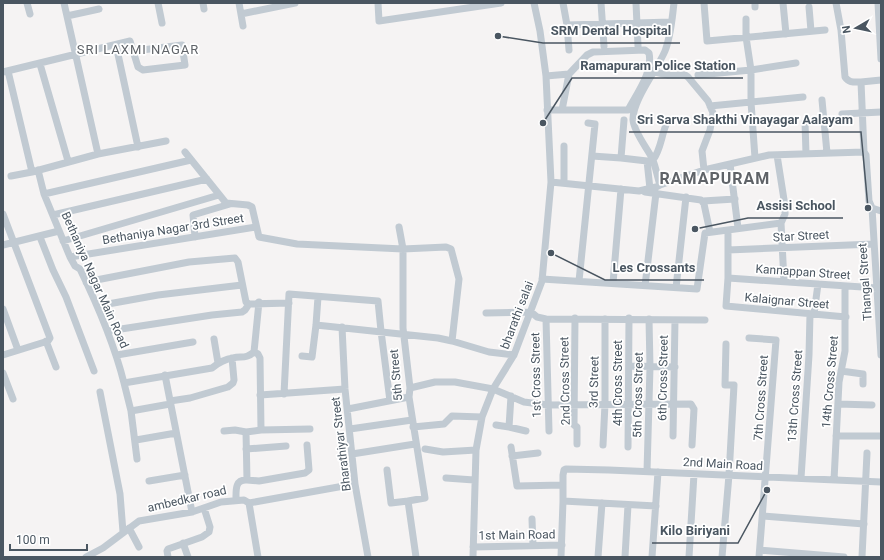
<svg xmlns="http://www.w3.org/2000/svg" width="884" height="560" font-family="Roboto,sans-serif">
<rect width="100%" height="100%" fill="#f5f3f3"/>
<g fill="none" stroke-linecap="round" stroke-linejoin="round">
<path stroke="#c1cad2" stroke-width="7" d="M 27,3 L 30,14
M 64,3 L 98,154
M 158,3 L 162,23
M 203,3 L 204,9
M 239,3 L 243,26
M 378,3 L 379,21 L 501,3
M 563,3 L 567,25 L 671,22
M 601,3 L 604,46
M 636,3 L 638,46
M 704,3 L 707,41 L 825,30
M 783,3 L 786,34
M 836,3 L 841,30 L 845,77 C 849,83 854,82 861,82
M 878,3 L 881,59
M 755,7 L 755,3
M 809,7 L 811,31
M 241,14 L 295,3
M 67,16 L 99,9
M 746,19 L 746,37 L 751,70 L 751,102 L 755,158
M 567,25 L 569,50
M 116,45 L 138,147
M 40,64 L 68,161
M 8,71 L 32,172 L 98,154 L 166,141
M 3,72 L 130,41 L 138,67 L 143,70 L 185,65 L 182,45 L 134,51
M 655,72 L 668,75 L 685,75 L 688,77 L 708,101 L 713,113 L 710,130 L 702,151 L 704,170
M 698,75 L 751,70 L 796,63
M 546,76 L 569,74
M 822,100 L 827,153
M 710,106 L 803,97
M 547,110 L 628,110 C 637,93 653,72 649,53 L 645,50 L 593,52 L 587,55 L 569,74 L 562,110
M 842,114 L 881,112
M 624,120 L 621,158 L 647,161 L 650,189
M 805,122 L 806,154
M 185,152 L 226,203 L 248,205 L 252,207 L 259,237 L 297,244 L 403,249 L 403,328 L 410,388 L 409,397 L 425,498 L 408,501
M 864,152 L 861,82 L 881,80
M 777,155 L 785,206 L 785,214 L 781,223 L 784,281
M 592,156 L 621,158
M 653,160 C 661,149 661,137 666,125
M 730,164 L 738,228
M 38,170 L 44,194 L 70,257 L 75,266 L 80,269 C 98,306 114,343 124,383 L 212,368 C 218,363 225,359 233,358 C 242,356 246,359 254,352 L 259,302
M 11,176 L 32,172
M 551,182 L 639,191 L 656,187 L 660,185 L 704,170 L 769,155 L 864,152 L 866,155 L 869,201 L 872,208 L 881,211
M 564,183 L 564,146
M 660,185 C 657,176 656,167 652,158 C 647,148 634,132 633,120 C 632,101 657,70 665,51 C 671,36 672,19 674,3
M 645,192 L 701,200 L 704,204 L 710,232
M 44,194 L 191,160
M 703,201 L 735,199
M 872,208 L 881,355
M 3,214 L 50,338 L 48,341 L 3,355
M 53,215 L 207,179
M 399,227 L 403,249 L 446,247 L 451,249 L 459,279 L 452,341
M 728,230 L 728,278 L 726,306 L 846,317
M 40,237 L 53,270 L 66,297 L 94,371
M 195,237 L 193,215 L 230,204
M 63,241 L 219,195
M 3,245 L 59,231
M 728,250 L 874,244
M 70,257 L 256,227
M 728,278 L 877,288
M 542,279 L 697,289 L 705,233 L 781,223
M 579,281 L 595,124 L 588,123
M 86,282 L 189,262 L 235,258 L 238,262 L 246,302 L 249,304 L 289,303
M 613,283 L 621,189
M 645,286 L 656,193
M 676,288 L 686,197
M 97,306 L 158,295 L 242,285
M 3,309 L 18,350
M 486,313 L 531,312 L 537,317 L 546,319 L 705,320
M 814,314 L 818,284
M 575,318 L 574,425 L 577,427 L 577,444
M 546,319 L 549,431
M 316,325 L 438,338 L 452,341 L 489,352 L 514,355
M 342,327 L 345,389 L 355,484 L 368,557
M 108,331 L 212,315 L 242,312 L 245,310 L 249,304
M 749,338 L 776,340 L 759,557
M 214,339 L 218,363
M 46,341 L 56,367
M 117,355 L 193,342
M 302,356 L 312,357 L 316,325 L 318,297
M 629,366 L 675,367
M 841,371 L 863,374 L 863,384
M 3,373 L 13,399
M 165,375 L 192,512
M 124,383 L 131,411 L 137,459
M 410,388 L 435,382 L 455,382 L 493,389 L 524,402 L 548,405 L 691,404 L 694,409 L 692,445
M 100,392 L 120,494 L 123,532
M 284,394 L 289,294 L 378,301 L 381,331 L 390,401
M 260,395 L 345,389
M 170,401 L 190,398 L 228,387 L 233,383 L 234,380 L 232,358
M 838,404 L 872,405
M 348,409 L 409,397
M 131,411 L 170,404
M 496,425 L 509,427 L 511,396
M 413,427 L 444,424 L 452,416 L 482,417
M 509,427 L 526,431
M 350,429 L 412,420
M 261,430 L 310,429
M 224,431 L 235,430 L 246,432
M 673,436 L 675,320
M 836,436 L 881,436
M 136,440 L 176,433
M 603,445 L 605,404 L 605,319
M 511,447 L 517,486 L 563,485
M 628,447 L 629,318
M 246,449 L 286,446
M 425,449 L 443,452 L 476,450
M 352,454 L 415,444
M 512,456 L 538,453
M 387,470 L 391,503 L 408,501 L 416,557
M 647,471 L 650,367 L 649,319
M 446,478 L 474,480
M 801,478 L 809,355 L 810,314
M 247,480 L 259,481 L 305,473 L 309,470 L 307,445
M 834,480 L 839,382 L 845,351 L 845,286
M 149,481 L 185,475
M 236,499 C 236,490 235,479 247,480 L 246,432 L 261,430 L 260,358 L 258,354 L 254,352
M 563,501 L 656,506
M 249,503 L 355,484
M 763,516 L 864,524
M 532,519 L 533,546
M 129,528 L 139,547
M 183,543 L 188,557
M 473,547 L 562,545
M 760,550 L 844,557
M 86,557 L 103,548 L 139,521 L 192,512 L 221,502 L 244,500 L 249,503 L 258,557
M 168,557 L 167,551 L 168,549 L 202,537 L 209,532 L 210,527 L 204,508
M 473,557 L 476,450 L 482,417 L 493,389 L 514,355 L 542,281 L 551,182 L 546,76 L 540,31 L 534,3
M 561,557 L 563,501 L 563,475 L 564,470 L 566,469 L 609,470 L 881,482
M 598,557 L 602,503
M 625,557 L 628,505
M 652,557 L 658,472
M 689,557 L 694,474
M 722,557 L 729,475 L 734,385 L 725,385 L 726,344
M 862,557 L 867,453"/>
</g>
<g text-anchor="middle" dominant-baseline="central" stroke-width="3.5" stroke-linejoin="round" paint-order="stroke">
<g font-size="12" fill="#4a5661" stroke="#fff">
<text transform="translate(173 229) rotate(-9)">Bethaniya Nagar 3rd Street</text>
<text transform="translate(801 236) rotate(-3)">Star Street</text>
<text transform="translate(803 272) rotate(4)">Kannappan Street</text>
<text transform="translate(95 280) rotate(66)">Bethaniya Nagar Main Road</text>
<text transform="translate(865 282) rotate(-94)">Thangal Street</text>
<text transform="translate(787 301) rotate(5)">Kalaignar Street</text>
<text transform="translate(517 315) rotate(-69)">bharathi salai</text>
<text transform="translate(396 375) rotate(-95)">5th Street</text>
<text transform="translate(536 375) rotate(-91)">1st Cross Street</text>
<text transform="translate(663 378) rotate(-89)">6th Cross Street</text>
<text transform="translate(565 381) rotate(-91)">2nd Cross Street</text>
<text transform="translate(594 382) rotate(-89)">3rd Street</text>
<text transform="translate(830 382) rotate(-85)">14th Cross Street</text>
<text transform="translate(618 383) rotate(-90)">4th Cross Street</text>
<text transform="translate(638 395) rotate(-89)">5th Cross Street</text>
<text transform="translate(795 396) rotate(-86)">13th Cross Street</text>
<text transform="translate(761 398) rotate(-86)">7th Cross Street</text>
<text transform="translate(341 444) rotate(-97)">Bharathiyar Street</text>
<text transform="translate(723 464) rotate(3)">2nd Main Road</text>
<text transform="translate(187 499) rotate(-13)">ambedkar road</text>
<text transform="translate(517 535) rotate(-1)">1st Main Road</text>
</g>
<g font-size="13" letter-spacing="1" fill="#5f6368" stroke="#fff">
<text x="138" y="49">SRI LAXMI NAGAR</text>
</g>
<g font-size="16" font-weight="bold" letter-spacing="1" fill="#5f6368" stroke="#fff">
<text x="715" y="178">RAMAPURAM</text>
</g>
</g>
<path fill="none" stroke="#4a5661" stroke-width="1.5" d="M498 36L543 43H680M543 123L572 78H743M868 208L861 132H629M695 229L748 218H843M551 253L605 280H704M767 490L738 543H652"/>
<g fill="#4a5661" stroke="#fff" stroke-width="1.5">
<circle cx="498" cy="36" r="4"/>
<circle cx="543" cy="123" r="4"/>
<circle cx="868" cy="208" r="4"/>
<circle cx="695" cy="229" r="4"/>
<circle cx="551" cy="253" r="4"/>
<circle cx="767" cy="490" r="4"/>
</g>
<g font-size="13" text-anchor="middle" font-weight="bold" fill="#4a5661" stroke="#fff" stroke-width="3.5" stroke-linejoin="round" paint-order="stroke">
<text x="611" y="35">SRM Dental Hospital</text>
<text x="658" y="70">Ramapuram Police Station</text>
<text x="745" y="124">Sri Sarva Shakthi Vinayagar Aalayam</text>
<text x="796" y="210">Assisi School</text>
<text x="654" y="272">Les Crossants</text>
<text x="695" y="535">Kilo Biriyani</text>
</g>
<rect width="884" height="560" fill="none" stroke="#4a5661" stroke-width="8"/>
<g transform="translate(856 28) rotate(261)" stroke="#ffffff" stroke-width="3" paint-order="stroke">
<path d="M0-3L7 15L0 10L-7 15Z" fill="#4a5661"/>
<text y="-6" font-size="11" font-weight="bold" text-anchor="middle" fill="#4a5661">N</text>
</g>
<path d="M10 544v6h77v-6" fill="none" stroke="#4a5661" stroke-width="2"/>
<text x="16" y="544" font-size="12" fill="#4a5661" stroke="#ffffff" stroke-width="3" paint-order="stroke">100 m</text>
</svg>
